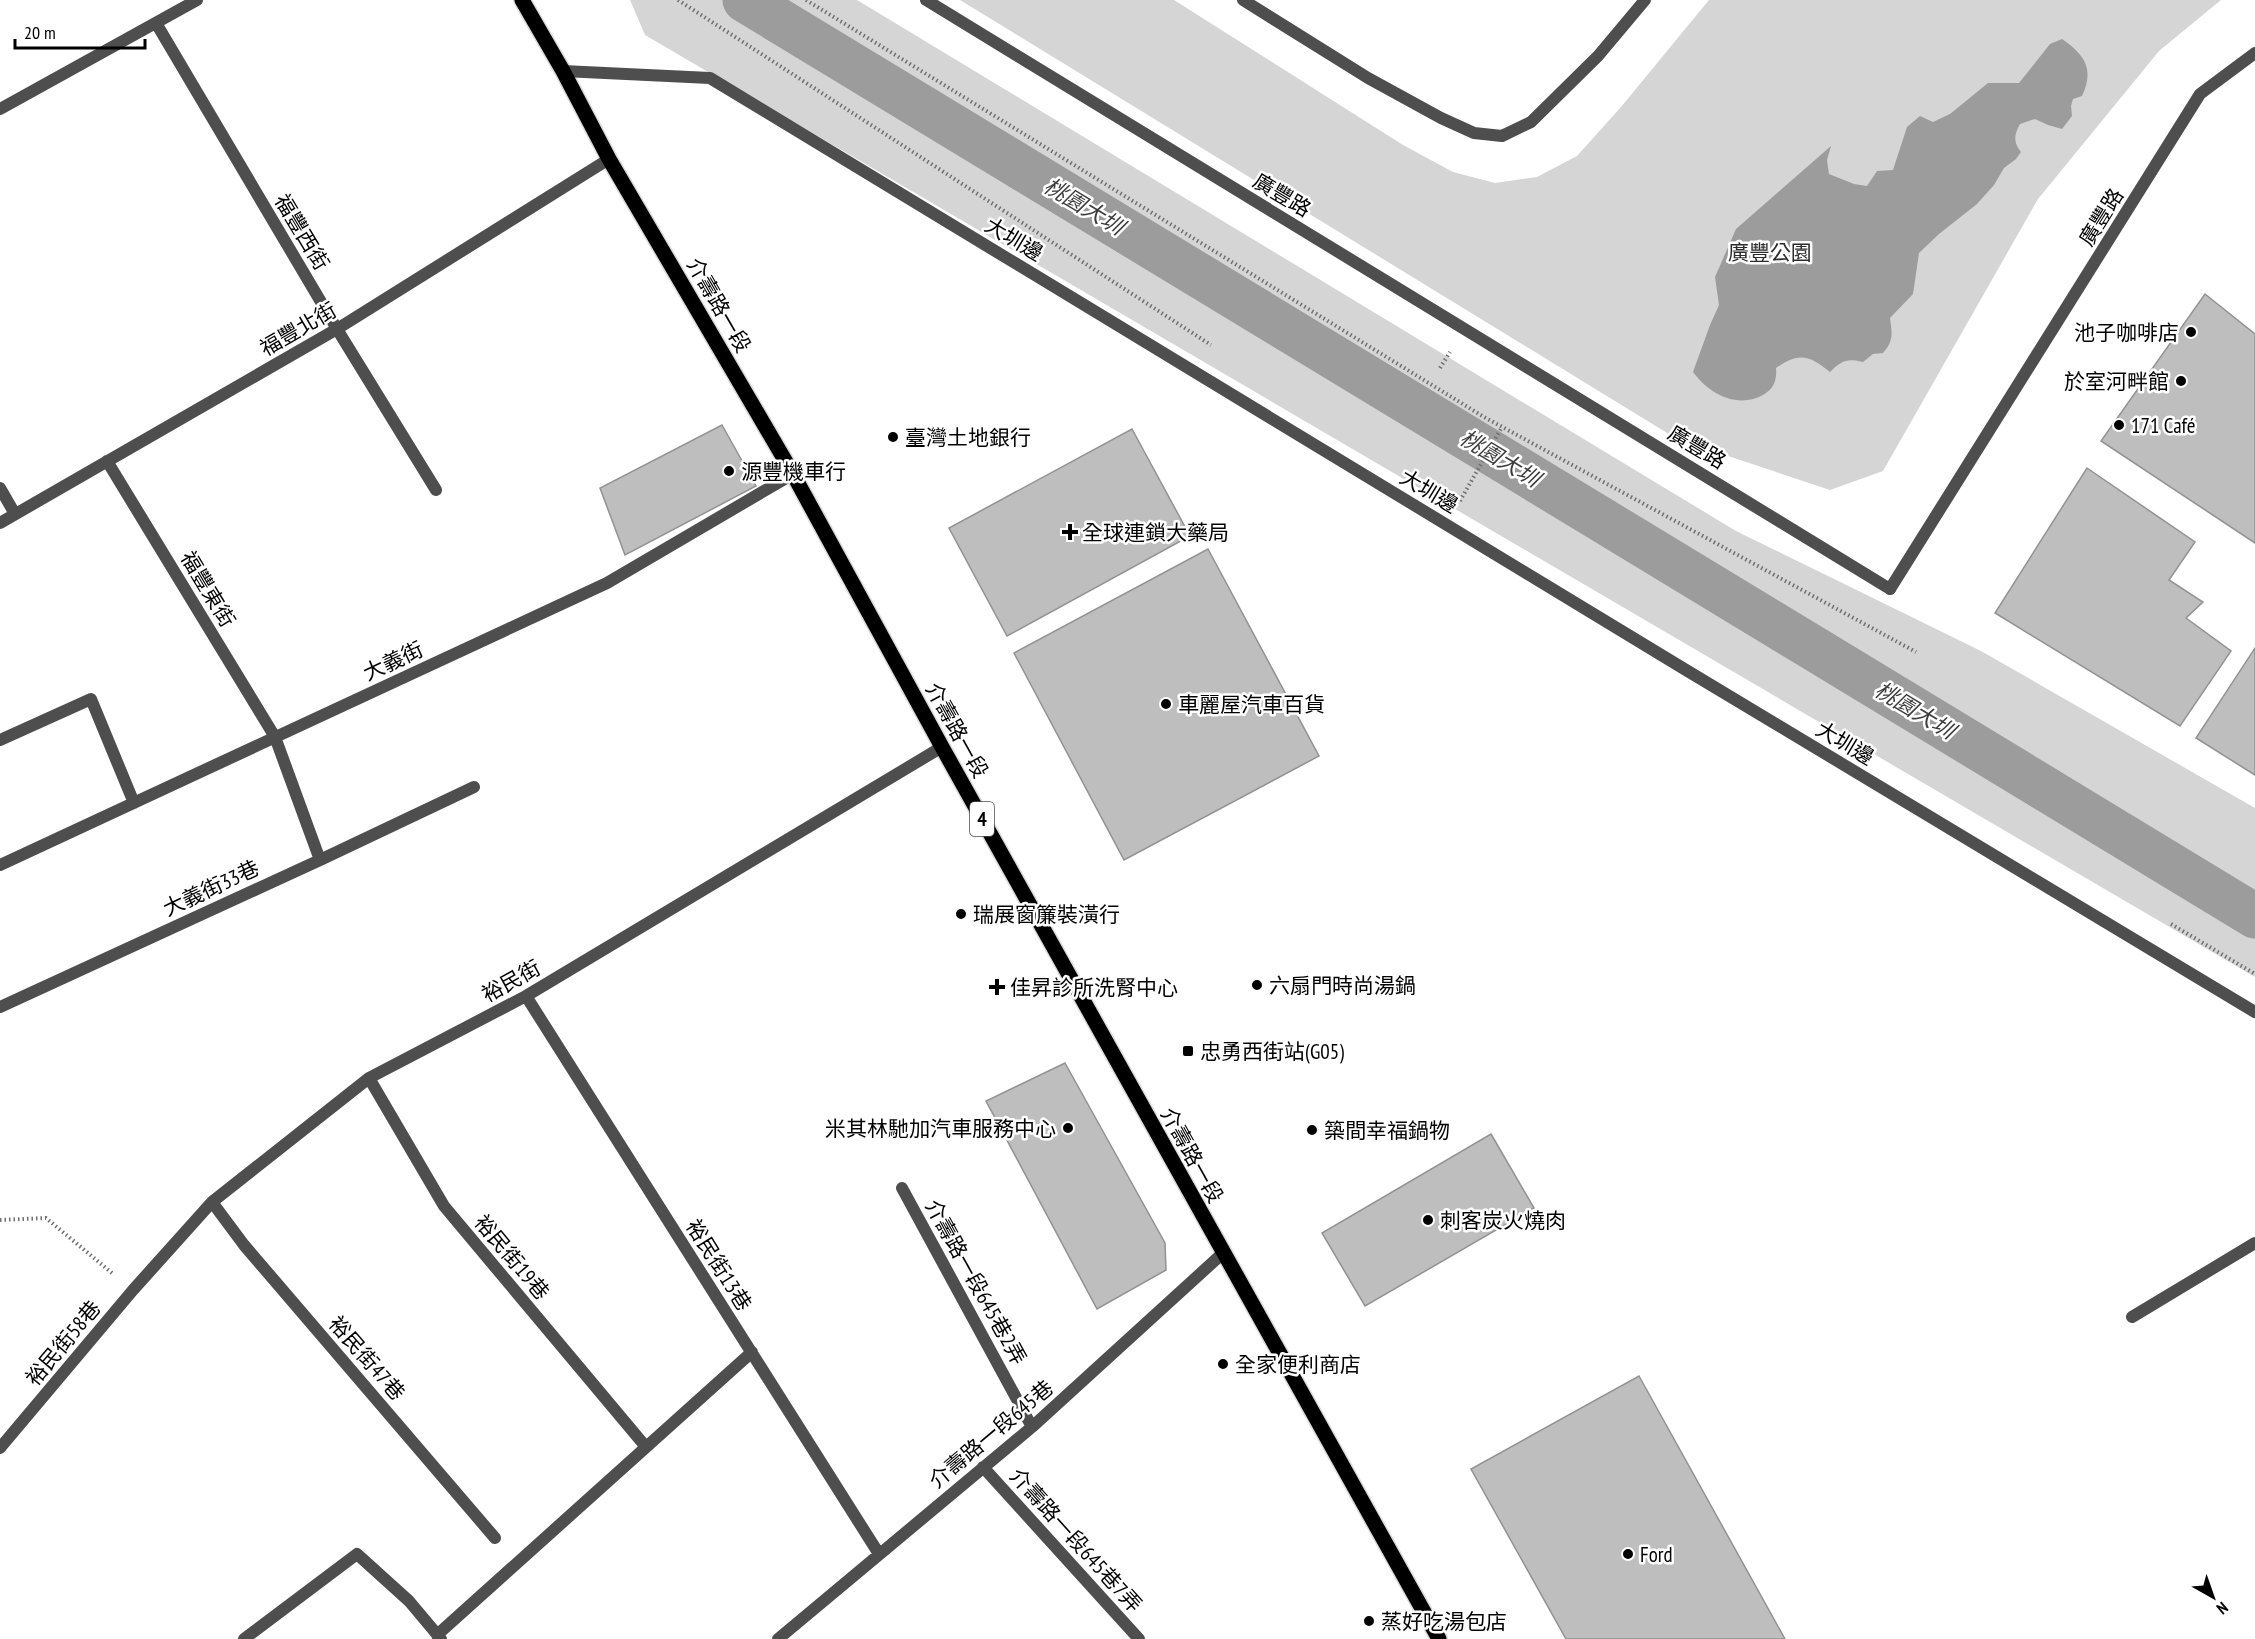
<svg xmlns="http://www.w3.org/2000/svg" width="2255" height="1639" font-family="'PT Sans Narrow','Noto Sans TC',sans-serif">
<rect width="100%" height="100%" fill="#fff"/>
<path fill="#d5d5d5" d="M 630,0 L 857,0 L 1736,531 L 1981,651 L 2255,808 L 2255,977 L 645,35 Z
M 960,0 L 1174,0 L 1403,145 L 1453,172 L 1495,183 L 1537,177 L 1577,156 L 1621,107 L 1709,0 L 2221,0 L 2159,51 L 2038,199 L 1883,471 L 1830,490 L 1677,439 Z"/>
<path fill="#9c9c9c" d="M 2062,39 C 2084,54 2095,69 2082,96 L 2073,99 L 2071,106 L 2072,116 L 2062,129 L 2048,125 L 2035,119 L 2020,124 C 2014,135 2013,142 2021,152 L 2016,159 L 2004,168 L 1994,185 L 1977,204 L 1939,234 L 1919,253 L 1913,294 L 1890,318 C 1892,333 1894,341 1883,353 L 1873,354 L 1863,362 C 1847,358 1841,361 1830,372 C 1809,355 1799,352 1776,368 C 1777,380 1774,389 1763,395 C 1737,409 1709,394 1693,372 L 1710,325 L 1719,305 L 1715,277 L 1736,229 L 1831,146 L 1827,160 L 1829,174 L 1854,184 L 1867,186 L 1877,171 L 1893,170 L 1907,127 L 1920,116 L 1933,122 L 1950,114 L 1988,83 L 2019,83 L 2050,44 Z"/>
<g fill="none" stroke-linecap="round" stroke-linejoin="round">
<path stroke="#9c9c9c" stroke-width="45" d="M 745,0 L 2255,916"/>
</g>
<path fill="#bebebe" stroke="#929292" stroke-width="1.5" d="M 2205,294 L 2255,334 L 2255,543 L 2101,441 Z
M 722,425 L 756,486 L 625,555 L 600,488 Z
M 1132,429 L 1190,536 L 1007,636 L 949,528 Z
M 2087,468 L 2195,542 L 2169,580 L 2203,602 L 2186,618 L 2231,651 L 2180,726 L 1995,613 Z
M 1208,549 L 1319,756 L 1124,860 L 1014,653 Z
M 2255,648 L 2255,775 L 2196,738 Z
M 1065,1063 L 1165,1243 L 1166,1270 L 1097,1309 L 986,1101 Z
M 1491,1134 L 1534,1208 L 1365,1306 L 1322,1233 Z
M 1639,1376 L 1785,1639 L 1566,1639 L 1471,1469 Z"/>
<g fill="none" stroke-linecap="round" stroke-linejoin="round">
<g stroke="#dbdbdb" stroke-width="18">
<path id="primary" d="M 522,0 L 563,71 L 609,159 L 793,474 L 942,747 L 1439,1639"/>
</g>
<path stroke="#707070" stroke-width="4" stroke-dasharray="1.5 3" stroke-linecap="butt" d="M 678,0 L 1211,345
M 806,0 L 1484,417 L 1916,652
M 1440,368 L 1450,352
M 1460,501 L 1502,427
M 2171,924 L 2255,974
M 0,1220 L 46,1218 L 112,1273"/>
<path stroke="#4e4e4e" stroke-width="12" d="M 926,0 L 1890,589
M 1243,0 L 1368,78 L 1441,118 L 1474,133 L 1502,136 L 1531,122 L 1598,56 L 1645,0
M 156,23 L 337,329 L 436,490
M 0,109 L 197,0
M 0,488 L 15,514
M 0,523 L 337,329 L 609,159
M 0,740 L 91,699 L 134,803
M 320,860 L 474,787
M 0,865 L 607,583 L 793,474
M 526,996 L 879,1554
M 0,1007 L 320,860 L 275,737 L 107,461
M 369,1078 L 444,1206 L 646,1447
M 902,1188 L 1032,1427
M 212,1202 L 244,1245 L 495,1538
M 2132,1317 L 2255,1243
M 0,1448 L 133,1290 L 212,1202 L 369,1078 L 526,996 L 942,747
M 983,1467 L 1139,1639
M 437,1635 L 752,1352
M 244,1639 L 357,1554 L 409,1601 L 441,1639
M 778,1639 L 1032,1427 L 1223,1253"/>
<path stroke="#4e4e4e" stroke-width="12" d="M 563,71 L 710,78 L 1686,670 L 2255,1012
M 1890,589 L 2200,94 L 2255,53"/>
<use href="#primary" stroke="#000" stroke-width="15"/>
</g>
<g fill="#000" stroke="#fff" stroke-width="2">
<circle cx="2191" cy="332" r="6"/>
<circle cx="2181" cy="381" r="6"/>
<circle cx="2119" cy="425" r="6"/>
<circle cx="893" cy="437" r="6"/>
<circle cx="729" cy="471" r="6"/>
<path d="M1067 523h6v6h6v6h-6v6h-6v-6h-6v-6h6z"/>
<circle cx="1166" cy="704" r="6"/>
<circle cx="961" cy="914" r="6"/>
<circle cx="1257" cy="985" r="6"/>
<path d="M994 978h6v6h6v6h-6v6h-6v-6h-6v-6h6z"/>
<rect x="1182" y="1045" width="12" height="12" rx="3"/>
<circle cx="1068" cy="1128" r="6"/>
<circle cx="1312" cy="1130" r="6"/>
<circle cx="1428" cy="1220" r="6"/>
<circle cx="1223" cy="1364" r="6"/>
<circle cx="1628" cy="1554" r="6"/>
<circle cx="1369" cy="1621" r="6"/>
</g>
<g text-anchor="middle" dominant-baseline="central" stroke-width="5" stroke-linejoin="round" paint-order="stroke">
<rect fill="#fff" stroke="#4c4c4c" stroke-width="1.5" x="970" y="802" width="24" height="34" rx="4.5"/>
<g font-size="20" font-weight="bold" fill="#000">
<text x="982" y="819">4</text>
</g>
<g font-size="21" fill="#000" stroke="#fff">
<text transform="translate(1282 195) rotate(31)">廣豐路</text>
<text transform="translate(2101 217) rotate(-58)">廣豐路</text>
<text transform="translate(302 232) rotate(59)">福豐西街</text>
<text transform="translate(1014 239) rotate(31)">大圳邊</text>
<text transform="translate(719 305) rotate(60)">介壽路一段</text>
<text transform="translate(298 329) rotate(-30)">福豐北街</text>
<text transform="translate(1697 447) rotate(31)">廣豐路</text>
<text transform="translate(1429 491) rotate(31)">大圳邊</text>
<text transform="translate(208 589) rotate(59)">福豐東街</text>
<text transform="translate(393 661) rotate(-25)">大義街</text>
<text transform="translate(957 730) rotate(61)">介壽路一段</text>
<text transform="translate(1845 743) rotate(31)">大圳邊</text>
<text transform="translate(211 888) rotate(-25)">大義街33巷</text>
<text transform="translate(511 981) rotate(-29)">裕民街</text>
<text transform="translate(1192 1155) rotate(61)">介壽路一段</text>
<text transform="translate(512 1257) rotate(50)">裕民街19巷</text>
<text transform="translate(719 1265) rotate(58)">裕民街13巷</text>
<text transform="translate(976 1282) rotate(61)">介壽路一段645巷2弄</text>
<text transform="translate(63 1343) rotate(-50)">裕民街58巷</text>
<text transform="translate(367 1358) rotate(49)">裕民街47巷</text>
<text transform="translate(991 1434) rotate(-40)">介壽路一段645巷</text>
<text transform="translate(1076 1540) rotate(48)">介壽路一段645巷7弄</text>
</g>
<g font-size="21" fill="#2c2c2c" stroke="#fff">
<text x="1770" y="252">廣豐公園</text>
</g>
<g font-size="21" fill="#000" stroke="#fff" text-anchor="start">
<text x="2179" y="332" text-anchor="end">池子咖啡店</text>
<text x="2169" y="381" text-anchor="end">於室河畔館</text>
<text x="2131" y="425">171 Café</text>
<text x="905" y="437">臺灣土地銀行</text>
<text x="741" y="471">源豐機車行</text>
<text x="1082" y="532">全球連鎖大藥局</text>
<text x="1178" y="704">車麗屋汽車百貨</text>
<text x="973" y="914">瑞展窗簾裝潢行</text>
<text x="1269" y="985">六扇門時尚湯鍋</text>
<text x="1010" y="987">佳昇診所洗腎中心</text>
<text x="1200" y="1051">忠勇西街站(G05)</text>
<text x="1056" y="1128" text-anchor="end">米其林馳加汽車服務中心</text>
<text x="1324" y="1130">築間幸福鍋物</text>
<text x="1440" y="1220">刺客炭火燒肉</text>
<text x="1235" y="1364">全家便利商店</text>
<text x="1640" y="1554">Ford</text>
<text x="1381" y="1621">蒸好吃湯包店</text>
</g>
<g font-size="22" font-style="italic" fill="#3d3d3d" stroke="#fff">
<text transform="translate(1084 206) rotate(31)">桃園大圳</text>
<text transform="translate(1500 458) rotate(31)">桃園大圳</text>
<text transform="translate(1915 710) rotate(31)">桃園大圳</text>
</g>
</g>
<g transform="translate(2213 1597) rotate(140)" stroke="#ffffff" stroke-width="4.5" paint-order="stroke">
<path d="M0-4.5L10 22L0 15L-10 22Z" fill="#000000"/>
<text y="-9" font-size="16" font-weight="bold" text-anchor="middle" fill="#000000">N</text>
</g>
<path d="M15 39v9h130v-9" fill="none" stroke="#000000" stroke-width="3"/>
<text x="24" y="39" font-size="18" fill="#000000" stroke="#ffffff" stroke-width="4.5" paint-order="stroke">20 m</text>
</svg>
